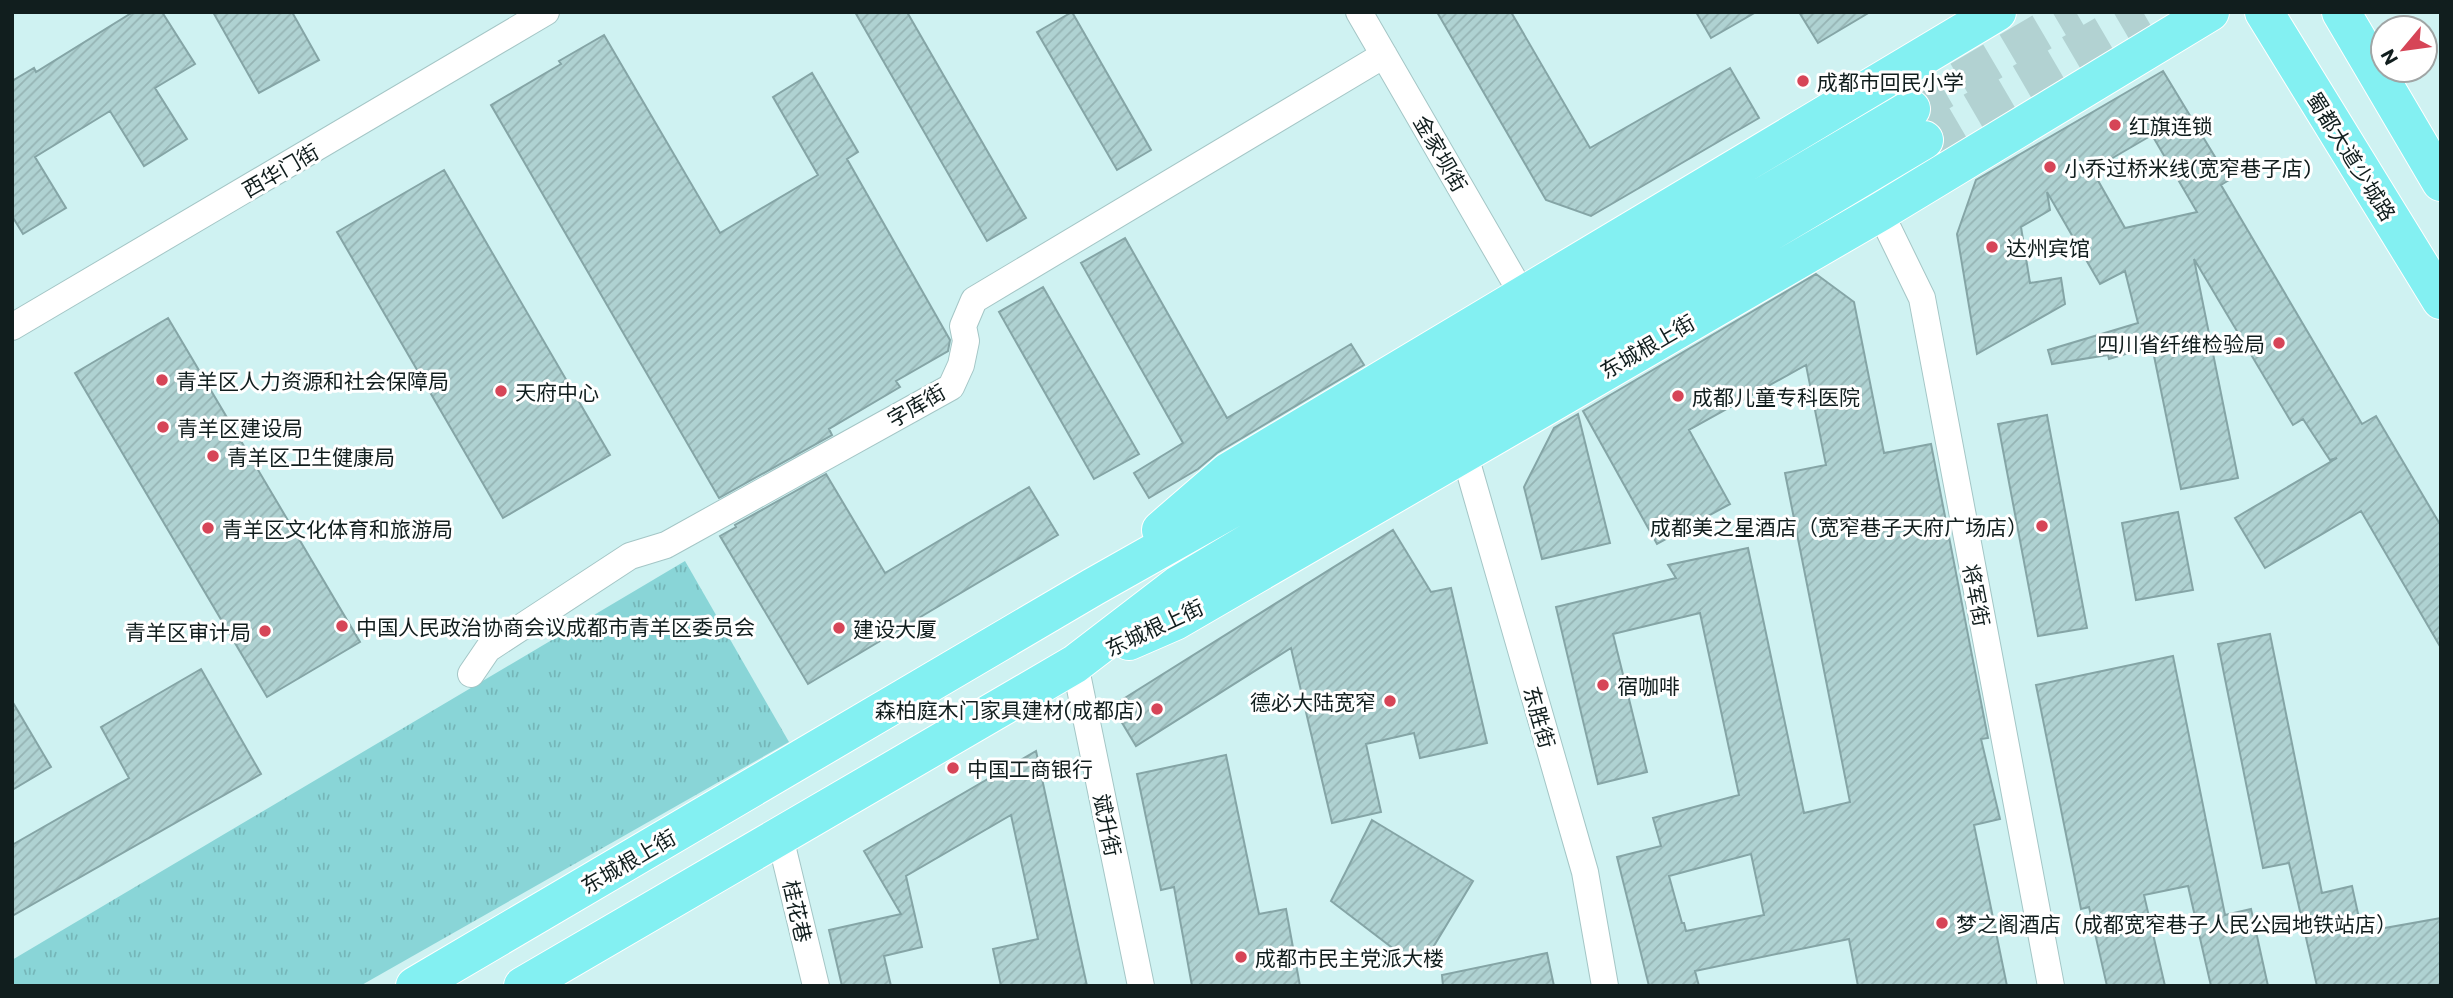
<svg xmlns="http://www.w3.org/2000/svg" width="2453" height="998" font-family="Commissioner,'Noto Sans SC',sans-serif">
<defs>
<pattern id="park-tufts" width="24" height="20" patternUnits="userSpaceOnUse" patternTransform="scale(1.75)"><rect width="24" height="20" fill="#89d5d7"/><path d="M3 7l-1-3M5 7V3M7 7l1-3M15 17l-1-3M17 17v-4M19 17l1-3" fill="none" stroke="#75b6b8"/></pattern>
<pattern id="building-hatch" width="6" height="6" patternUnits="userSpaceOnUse" patternTransform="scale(1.75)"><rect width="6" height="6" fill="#afd2d2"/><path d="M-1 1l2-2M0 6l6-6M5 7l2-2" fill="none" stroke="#96b4b4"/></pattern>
</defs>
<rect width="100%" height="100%" fill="#cff2f2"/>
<path fill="url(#park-tufts)" d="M 685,561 L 789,742 L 360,986 L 12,986 L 12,960 Z"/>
<path fill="url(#building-hatch)" stroke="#85a5a6" stroke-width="2" fill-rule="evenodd" d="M 133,12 L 162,12 L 195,64 L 155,88 L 187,139 L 144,166 L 110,111 L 35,157 L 66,208 L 23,234 L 12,216 L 12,81 L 34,68 L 36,72 Z
M 213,12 L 292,12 L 319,60 L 259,93 Z
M 855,12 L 907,12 L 1026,218 L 987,241 Z
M 1072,12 L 1151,150 L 1117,170 L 1037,32 Z
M 1437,12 L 1511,12 L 1590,148 L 1730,68 L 1759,118 L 1591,216 L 1546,200 Z
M 1696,12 L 1756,12 L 1711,38 Z
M 1799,12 L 1870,12 L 1818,43 Z
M 604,35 L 720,233 L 818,175 L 773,97 L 812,73 L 858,152 L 847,159 L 950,340 L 948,351 L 896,381 L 900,387 L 829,429 L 832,435 L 719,498 L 491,105 L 561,64 L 559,61 Z
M 2163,71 L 2229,180 L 2221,185 L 2362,424 L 2376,416 L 2441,526 L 2441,648 L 2361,511 L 2265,568 L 2235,518 L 2337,458 L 2330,460 L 2303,419 L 2293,425 L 2194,259 L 2238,478 L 2181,489 L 2152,346 L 2109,359 L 2108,355 L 2052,364 L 2048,350 L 2138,323 L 2125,271 L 2100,284 L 2047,192 L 2050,210 L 2021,227 L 2030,283 L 2061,278 L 2065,304 L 1977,354 L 1957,234 L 1976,180 ZM 2152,135 L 2197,212 L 2125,228 L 2092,170 Z
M 444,170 L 610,455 L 503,518 L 337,232 Z
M 1125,238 L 1227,418 L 1351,344 L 1364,365 L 1217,453 L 1198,469 L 1149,498 L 1134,473 L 1183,443 L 1081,263 Z
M 1816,274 L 1854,302 L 1884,453 L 1931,444 L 1988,738 L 1981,739 L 2000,819 L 1974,825 L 2007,986 L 1858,986 L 1849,939 L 1695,971 L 1699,986 L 1649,986 L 1617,857 L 1661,846 L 1653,818 L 1739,795 L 1700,613 L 1613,634 L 1647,772 L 1598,784 L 1556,607 L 1676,578 L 1668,565 L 1748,548 L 1804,813 L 1850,802 L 1785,473 L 1826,465 L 1806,365 L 1689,430 L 1730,504 L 1657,544 L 1583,411 ZM 1751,854 L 1764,915 L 1686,931 L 1684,923 L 1682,923 L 1669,876 Z
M 1043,287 L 1139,454 L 1094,479 L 999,312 Z
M 168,318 L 360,642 L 267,697 L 75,373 Z
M 1578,414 L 1610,543 L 1542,559 L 1524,487 L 1554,428 Z
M 2047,415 L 2087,628 L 2038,636 L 1998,424 Z
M 826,474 L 885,573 L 1029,487 L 1058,535 L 808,684 L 720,536 L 736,527 L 735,525 Z
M 2178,512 L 2193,590 L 2136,600 L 2122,523 Z
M 1393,530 L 1431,592 L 1451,588 L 1487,743 L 1420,758 L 1414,733 L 1366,744 L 1381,812 L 1332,823 L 1291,648 L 1136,746 L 1112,706 Z
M 2270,634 L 2322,893 L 2352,886 L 2362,932 L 2441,918 L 2441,986 L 2317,986 L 2289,863 L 2263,868 L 2218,644 Z
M 2173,656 L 2225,915 L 2251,909 L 2268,986 L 2211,986 L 2188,886 L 2144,895 L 2165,986 L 2107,986 L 2089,907 L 2081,909 L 2036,685 Z
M 201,669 L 261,774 L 12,916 L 12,845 L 129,778 L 101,727 Z
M 12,701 L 51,767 L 12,790 Z
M 1036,751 L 1087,986 L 1001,986 L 993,949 L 1038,939 L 1011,815 L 906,876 L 922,947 L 884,956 L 891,986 L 842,986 L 829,930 L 901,914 L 864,851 Z
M 1226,755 L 1259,914 L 1286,909 L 1300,986 L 1192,986 L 1174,887 L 1161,890 L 1137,774 Z
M 1372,820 L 1473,881 L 1420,969 L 1331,901 Z
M 1547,953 L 1554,986 L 1443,986 L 1442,975 Z"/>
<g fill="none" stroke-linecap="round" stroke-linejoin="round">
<path stroke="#b2d2d2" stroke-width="38" stroke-dasharray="38 19" stroke-linecap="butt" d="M 1911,109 L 2076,12
M 1924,140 L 2143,12"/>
<g stroke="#a4c6c6" stroke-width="28">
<path id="minor" d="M 1359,12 L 1522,294
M 1880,212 L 1922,298 L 2051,986
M 12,327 L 546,12
M 1464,452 L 1585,872 L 1605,986
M 1075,664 L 1141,986
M 471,674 L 488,649 L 630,556 L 666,545 L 951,387 L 961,365 L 966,341 L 963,326 L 974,300 L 1384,55
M 780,837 L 816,986"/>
</g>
<g stroke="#fff" stroke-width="40">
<path id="primary" d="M 2264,12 L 2441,300
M 2341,12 L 2441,182
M 1161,530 L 1228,472 L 1997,12
M 1129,641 L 1175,621 L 1880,212 L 2210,12
M 415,986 L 1093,587 L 1265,490 L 1911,109
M 523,986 L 1075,664 L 1178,585 L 1924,140"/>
</g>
<use href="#minor" stroke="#fff" stroke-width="26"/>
<use href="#primary" stroke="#83f0f2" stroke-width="38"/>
</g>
<g fill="#d64557" stroke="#fff" stroke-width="2.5">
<circle cx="1803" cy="81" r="7"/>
<circle cx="2115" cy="125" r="7"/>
<circle cx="2050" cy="167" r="7"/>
<circle cx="1992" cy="247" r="7"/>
<circle cx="2279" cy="343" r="7"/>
<circle cx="162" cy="380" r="7"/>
<circle cx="501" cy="391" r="7"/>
<circle cx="1678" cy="396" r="7"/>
<circle cx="163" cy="427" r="7"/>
<circle cx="213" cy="456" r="7"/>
<circle cx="2042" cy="526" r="7"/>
<circle cx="208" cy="528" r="7"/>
<circle cx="342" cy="626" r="7"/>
<circle cx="839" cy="628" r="7"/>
<circle cx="265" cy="631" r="7"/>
<circle cx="1603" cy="685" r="7"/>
<circle cx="1390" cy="701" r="7"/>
<circle cx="1157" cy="709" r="7"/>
<circle cx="953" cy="768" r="7"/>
<circle cx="1942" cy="923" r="7"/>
<circle cx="1241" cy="957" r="7"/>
</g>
<g text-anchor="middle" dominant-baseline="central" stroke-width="6" stroke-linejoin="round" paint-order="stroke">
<g font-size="21" fill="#111e1e" stroke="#fff" text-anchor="start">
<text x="1817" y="81">成都市回民小学</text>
<text x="2129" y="125">红旗连锁</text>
<text x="2064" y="167">小乔过桥米线(宽窄巷子店)</text>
<text x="2006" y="247">达州宾馆</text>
<text x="2265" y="343" text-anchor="end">四川省纤维检验局</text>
<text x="176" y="380">青羊区人力资源和社会保障局</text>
<text x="515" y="391">天府中心</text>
<text x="1692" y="396">成都儿童专科医院</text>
<text x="177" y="427">青羊区建设局</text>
<text x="227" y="456">青羊区卫生健康局</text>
<text x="2028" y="526" text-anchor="end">成都美之星酒店（宽窄巷子天府广场店）</text>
<text x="222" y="528">青羊区文化体育和旅游局</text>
<text x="356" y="626">中国人民政治协商会议成都市青羊区委员会</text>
<text x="853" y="628">建设大厦</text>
<text x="251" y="631" text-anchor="end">青羊区审计局</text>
<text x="1617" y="685">宿咖啡</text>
<text x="1376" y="701" text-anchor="end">德必大陆宽窄</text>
<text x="1143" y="709" text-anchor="end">森柏庭木门家具建材(成都店)</text>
<text x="967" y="768">中国工商银行</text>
<text x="1956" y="923">梦之阁酒店（成都宽窄巷子人民公园地铁站店）</text>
<text x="1255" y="957">成都市民主党派大楼</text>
</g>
<g font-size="21" fill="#111e1e" stroke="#fff">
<text transform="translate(1441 153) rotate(60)">金家坝街</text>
<text transform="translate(2352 156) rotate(58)">蜀都大道少城路</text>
<text transform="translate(280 170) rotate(-30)">西华门街</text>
<text transform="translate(1647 346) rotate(-30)">东城根上街</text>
<text transform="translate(916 405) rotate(-30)">字库街</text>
<text transform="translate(1977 595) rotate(79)">将军街</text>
<text transform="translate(1154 627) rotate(-25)">东城根上街</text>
<text transform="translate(1540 717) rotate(74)">东胜街</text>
<text transform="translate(1108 825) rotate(78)">斌升街</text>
<text transform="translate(628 861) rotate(-30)">东城根上街</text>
<text transform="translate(798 911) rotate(77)">桂花巷</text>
</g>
</g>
<rect width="2453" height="998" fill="none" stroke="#111e1e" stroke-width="28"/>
<g transform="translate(2404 49) rotate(241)"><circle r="33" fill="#ffffff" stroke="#a0a5a5" stroke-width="2"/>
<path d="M0-5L12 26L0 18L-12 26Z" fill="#d64557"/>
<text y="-10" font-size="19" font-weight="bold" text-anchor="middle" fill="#111e1e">N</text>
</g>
</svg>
